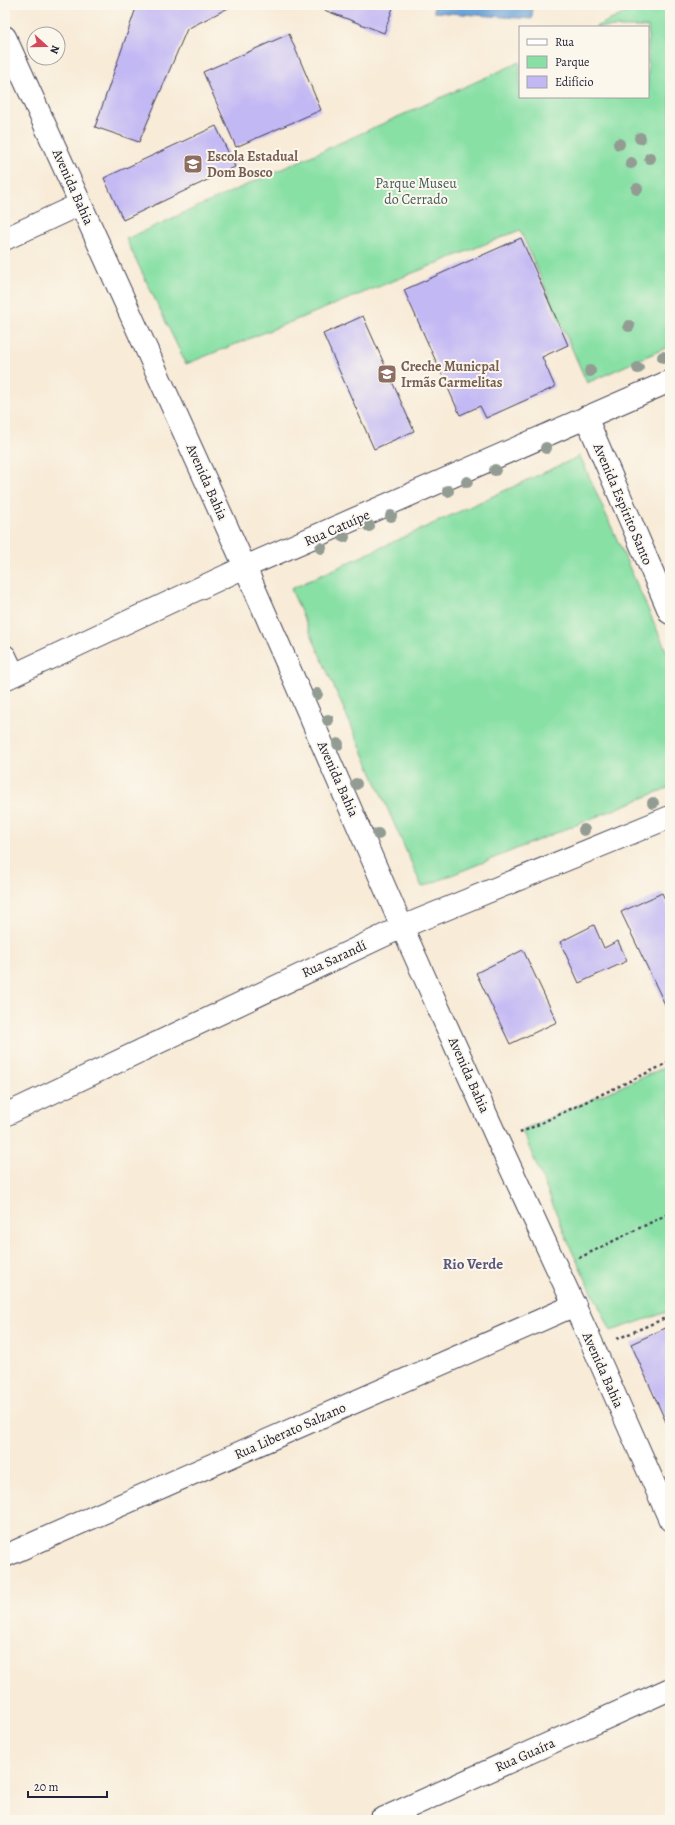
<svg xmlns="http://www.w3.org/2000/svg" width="675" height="1825" font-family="Alegreya,serif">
<rect width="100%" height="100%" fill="#fbf7ec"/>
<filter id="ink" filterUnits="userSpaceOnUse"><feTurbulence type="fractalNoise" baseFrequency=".025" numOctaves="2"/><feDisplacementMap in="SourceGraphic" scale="8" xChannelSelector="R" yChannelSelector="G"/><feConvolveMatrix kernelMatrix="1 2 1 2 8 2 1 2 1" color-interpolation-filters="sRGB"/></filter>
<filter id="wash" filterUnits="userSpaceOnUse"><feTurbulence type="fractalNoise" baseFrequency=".012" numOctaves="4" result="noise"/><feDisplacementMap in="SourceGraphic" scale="16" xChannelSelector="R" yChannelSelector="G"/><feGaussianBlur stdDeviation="0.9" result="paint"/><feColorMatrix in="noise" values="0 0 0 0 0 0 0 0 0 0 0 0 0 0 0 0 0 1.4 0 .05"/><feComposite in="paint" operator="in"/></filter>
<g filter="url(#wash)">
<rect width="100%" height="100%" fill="#f8ebd7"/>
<path fill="#88e0a5" stroke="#558170" d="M 643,5 L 670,5 L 670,346 L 587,383 L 520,230 L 186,364 L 126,239 L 520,62 L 520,97 L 648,97 L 648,27 L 595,27 Z
M 580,456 L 670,659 L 670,787 L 422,887 L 291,589 Z
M 670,1065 L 670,1311 L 611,1331 L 572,1251 L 522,1130 Z"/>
<path fill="#68a0d6" stroke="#456188" d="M 434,5 L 533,5 L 532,19 L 434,12 Z"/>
<g id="blocks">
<path fill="#c2b8f4" d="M 128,5 L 234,5 L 187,29 L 139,142 L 95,127 L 136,8 Z
M 311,5 L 394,5 L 384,33 Z
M 289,34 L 321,110 L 236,147 L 203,72 Z
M 216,126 L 235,167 L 123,220 L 104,178 Z
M 521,238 L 568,345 L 542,357 L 555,387 L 486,418 L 480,406 L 460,415 L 404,290 Z
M 363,316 L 414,431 L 374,449 L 323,334 Z
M 662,893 L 670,910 L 670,1015 L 621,912 Z
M 594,925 L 604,948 L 618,941 L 627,961 L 579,983 L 560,942 Z
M 523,950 L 557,1022 L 510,1044 L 476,973 Z
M 670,1326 L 670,1431 L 631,1344 Z"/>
</g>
</g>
<g filter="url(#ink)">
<use href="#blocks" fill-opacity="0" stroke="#424052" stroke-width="1"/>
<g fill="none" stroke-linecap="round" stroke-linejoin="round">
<g stroke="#424052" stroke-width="24">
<path id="minor" d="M 5,37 L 245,567 L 402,927 L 499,1143 L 594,1348 L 670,1520
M 5,239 L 80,204
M 586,417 L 670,613
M 5,656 L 14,675
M 5,679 L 245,567 L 670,381
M 5,1115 L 402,927 L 670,817
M 5,1556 L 575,1305
M 380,1820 L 670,1689"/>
</g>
<path stroke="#424052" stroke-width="2.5" stroke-dasharray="3 3" stroke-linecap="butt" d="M 520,1133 L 670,1062
M 579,1258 L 670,1213
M 617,1339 L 670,1316"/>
<use href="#minor" stroke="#fff" stroke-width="22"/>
</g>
<g fill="#939c93">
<circle cx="640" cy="138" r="6"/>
<circle cx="619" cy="144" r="6"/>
<circle cx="650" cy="158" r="6"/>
<circle cx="631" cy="163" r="6"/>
<circle cx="637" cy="189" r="6"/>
<circle cx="629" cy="326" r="6"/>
<circle cx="663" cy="357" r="6"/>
<circle cx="638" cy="368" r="6"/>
<circle cx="590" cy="371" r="6"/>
<circle cx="546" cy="448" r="6"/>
<circle cx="495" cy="470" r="6"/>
<circle cx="467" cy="482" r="6"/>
<circle cx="448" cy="491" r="6"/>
<circle cx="391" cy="516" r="6"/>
<circle cx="369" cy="526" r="6"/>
<circle cx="344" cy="537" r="6"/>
<circle cx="321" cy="548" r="6"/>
<circle cx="317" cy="694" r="6"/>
<circle cx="328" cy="720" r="6"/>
<circle cx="338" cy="744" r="6"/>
<circle cx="356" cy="784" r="6"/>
<circle cx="653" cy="803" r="6"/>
<circle cx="584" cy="830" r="6"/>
<circle cx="378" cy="834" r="6"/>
</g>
</g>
<defs>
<g id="school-square" transform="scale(1)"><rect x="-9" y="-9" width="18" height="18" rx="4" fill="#8d6e63" stroke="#fbf7ec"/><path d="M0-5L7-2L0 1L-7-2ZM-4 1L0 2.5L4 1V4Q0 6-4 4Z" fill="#fff"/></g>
</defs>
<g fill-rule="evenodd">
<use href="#school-square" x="193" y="164"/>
<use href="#school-square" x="387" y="374"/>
</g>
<g text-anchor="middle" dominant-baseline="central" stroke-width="4" stroke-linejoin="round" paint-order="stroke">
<g font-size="14" font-weight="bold" fill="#785e54" stroke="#fbf7ec" text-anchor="start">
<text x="207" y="156">Escola Estadual<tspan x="207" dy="16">Dom Bosco</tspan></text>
<text x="401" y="366">Creche Municpal<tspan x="401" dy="16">Irmãs Carmelitas</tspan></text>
</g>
<g font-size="14" fill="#415b5b" stroke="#fbf7ec">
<text x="416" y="183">Parque Museu<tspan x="416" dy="16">do Cerrado</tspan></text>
</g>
<g font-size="14" fill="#22223b" stroke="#fbf7ec">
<text transform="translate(73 187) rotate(66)">Avenida Bahia</text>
<text transform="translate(207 482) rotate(66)">Avenida Bahia</text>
<text transform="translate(623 504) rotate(67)">Avenida Espírito Santo</text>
<text transform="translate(337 528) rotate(-24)">Rua Catuípe</text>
<text transform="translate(338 779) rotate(66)">Avenida Bahia</text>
<text transform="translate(334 959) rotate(-25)">Rua Sarandí</text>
<text transform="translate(469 1075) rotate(66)">Avenida Bahia</text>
<text transform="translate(603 1370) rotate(66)">Avenida Bahia</text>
<text transform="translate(290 1431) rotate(-24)">Rua Liberato Salzano</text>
<text transform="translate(525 1755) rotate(-24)">Rua Guaíra</text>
</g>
<g font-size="15" font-weight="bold" fill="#5a567c" stroke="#fbf7ec">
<text x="473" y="1264">Rio Verde</text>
</g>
</g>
<rect width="675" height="1825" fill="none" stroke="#fbf7ec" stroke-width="20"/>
<rect x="519" y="26" width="130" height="72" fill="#fbf7ec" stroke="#a4a2a5"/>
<rect x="527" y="39" width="20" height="6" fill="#ffffff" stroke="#a4a2a5"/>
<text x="555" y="46" font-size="12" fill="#22223b">Rua</text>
<rect x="527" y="56" width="20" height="12" fill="#88e0a5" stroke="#a4a2a5"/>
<text x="555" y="66" font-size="12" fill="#22223b">Parque</text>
<rect x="527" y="76" width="20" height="12" fill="#c2b8f4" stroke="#a4a2a5"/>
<text x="555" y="86" font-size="12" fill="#22223b">Edifício</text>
<g transform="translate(46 46) rotate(111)"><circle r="19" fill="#fbf7ec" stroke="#a4a2a5"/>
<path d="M0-3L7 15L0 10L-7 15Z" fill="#d1495b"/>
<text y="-6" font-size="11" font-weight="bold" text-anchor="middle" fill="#22223b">N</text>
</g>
<path d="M28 1791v6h79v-6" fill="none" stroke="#22223b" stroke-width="2"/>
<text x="34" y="1791" font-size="12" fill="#22223b" stroke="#fbf7ec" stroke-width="3" paint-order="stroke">20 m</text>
</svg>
